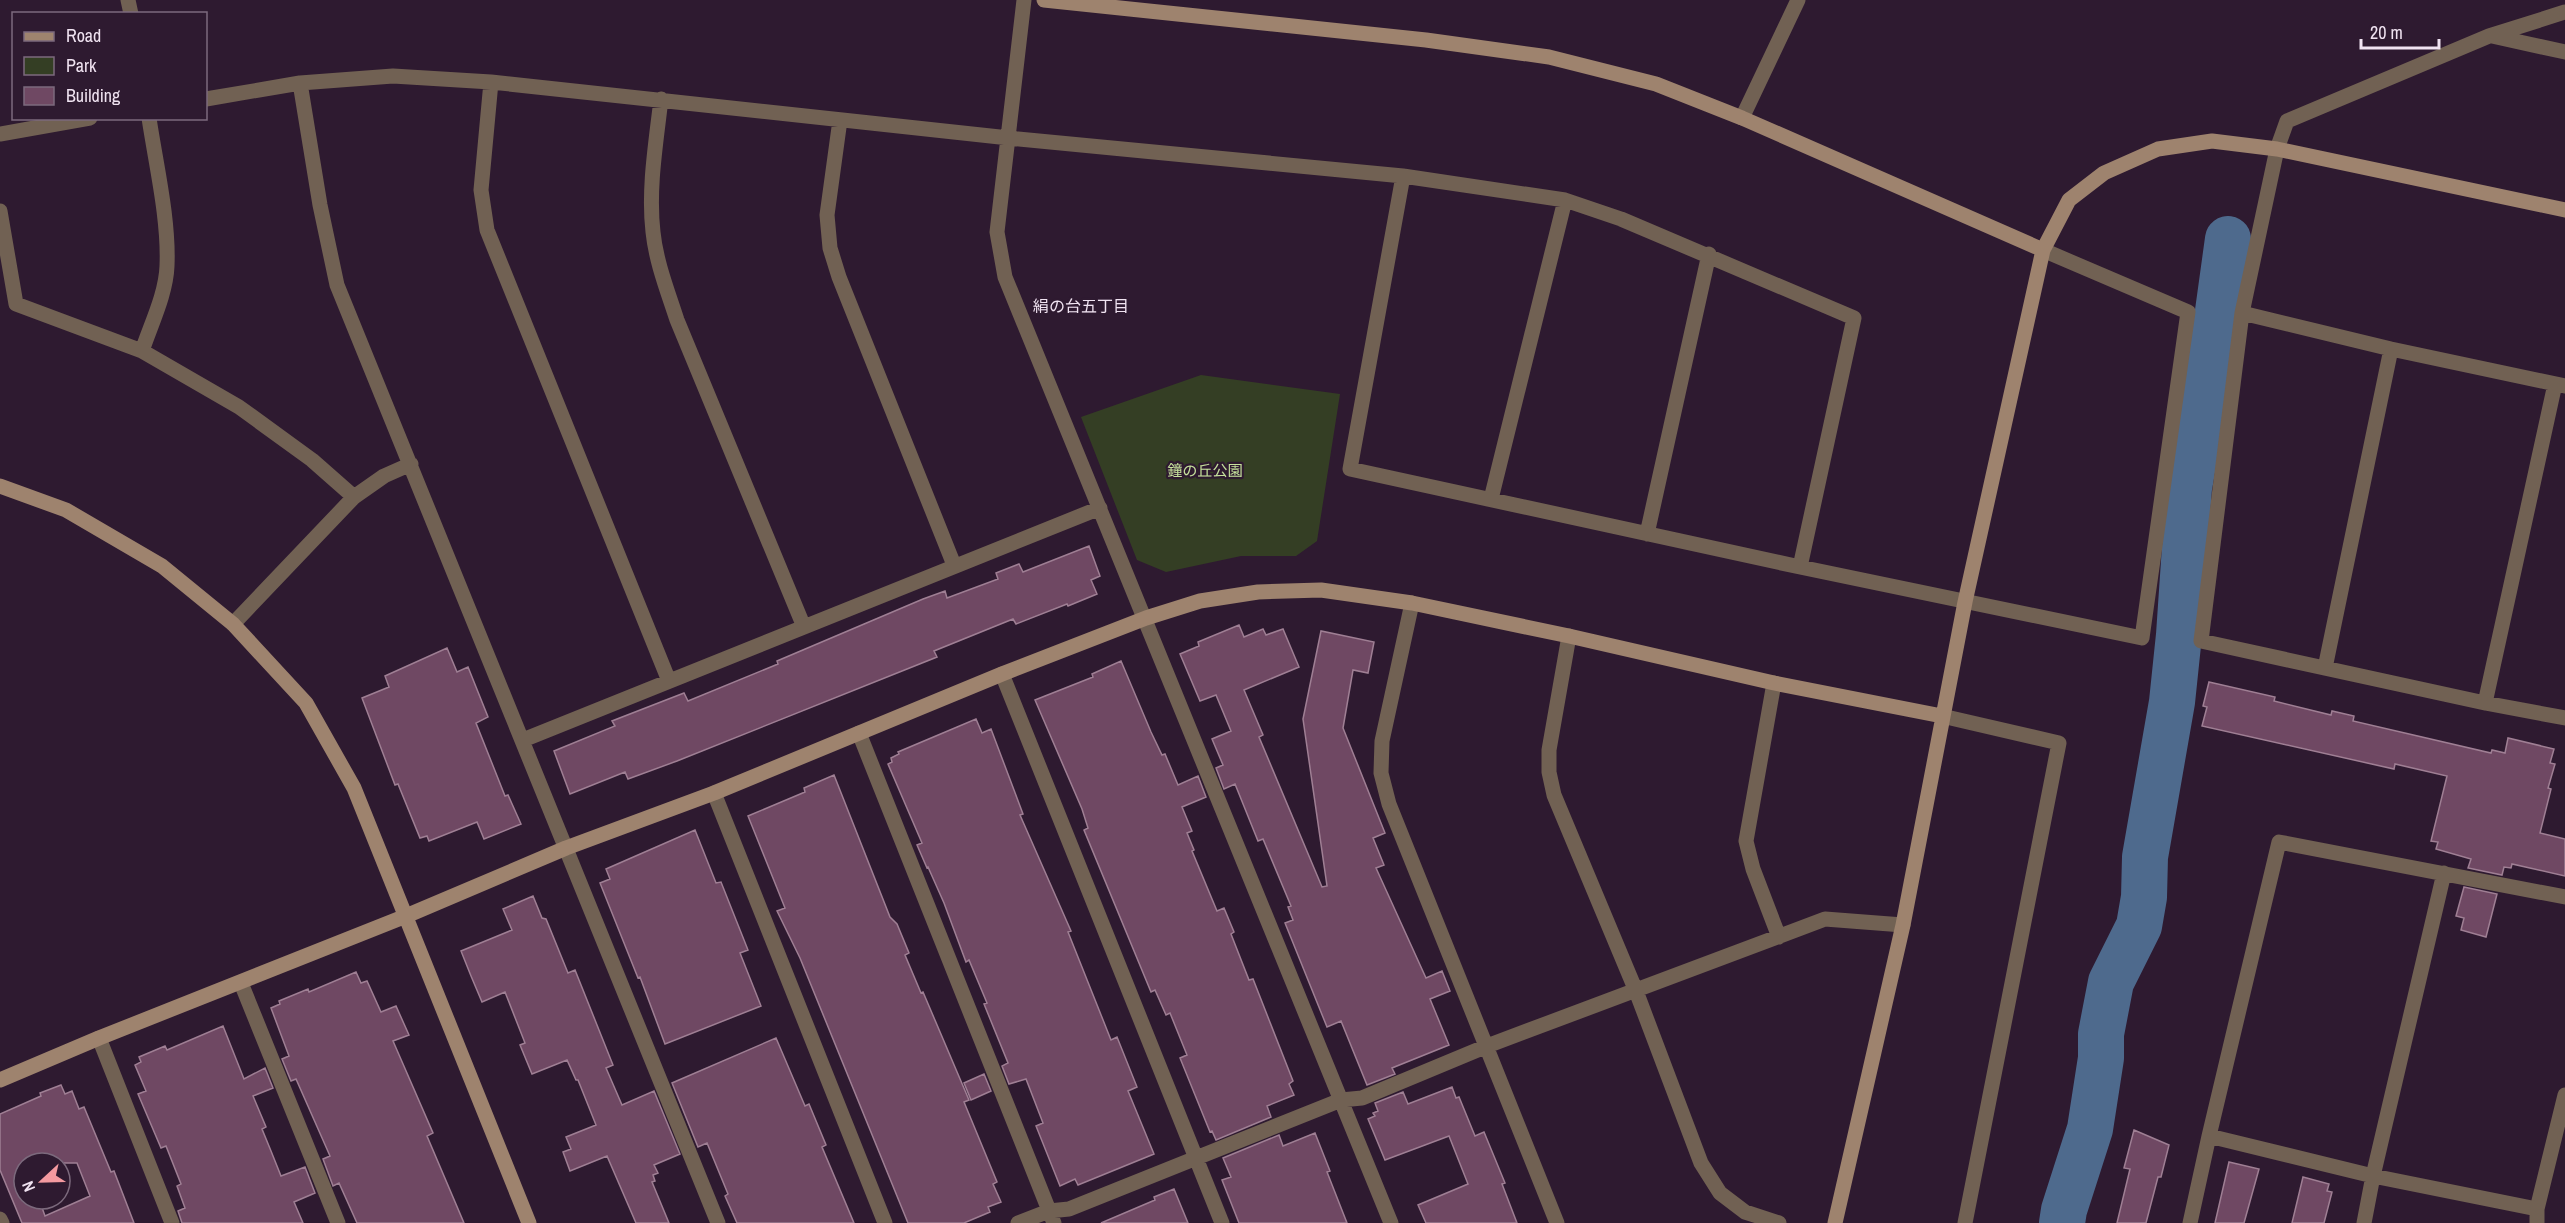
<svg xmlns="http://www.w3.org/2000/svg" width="2565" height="1223" font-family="'Archivo Narrow','Noto Sans JP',sans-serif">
<rect width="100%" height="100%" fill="#2e1a30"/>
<path fill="#343e24" d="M 1201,375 L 1340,394 L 1317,541 L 1296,556 L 1241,556 L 1166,572 L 1137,560 L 1081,417 Z"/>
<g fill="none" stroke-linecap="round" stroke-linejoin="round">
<path stroke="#4e6a8d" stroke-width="46" d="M 2062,1223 L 2064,1210 L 2090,1129 L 2101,1058 L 2101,1034 L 2111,982 L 2139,926 L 2144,897 L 2145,857 L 2172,702 L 2179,635 L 2189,488 L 2211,362 L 2228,239"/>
</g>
<path fill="#6f4863" stroke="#9f7f94" stroke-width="1.5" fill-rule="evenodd" d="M 1089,546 L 1100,576 L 1091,580 L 1097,594 L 1068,606 L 1067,604 L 1016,624 L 1013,619 L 934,651 L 937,657 L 677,761 L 628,779 L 625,772 L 570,794 L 554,751 L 615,726 L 612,721 L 684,693 L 688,701 L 778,664 L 777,661 L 923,599 L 945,591 L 947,598 L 998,579 L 996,573 L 1019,564 L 1023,572 Z
M 1239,625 L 1244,637 L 1263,629 L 1266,635 L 1283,629 L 1299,667 L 1244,690 L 1263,735 L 1259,737 L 1322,887 L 1327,886 L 1303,719 L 1321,631 L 1374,642 L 1368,673 L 1353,670 L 1343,728 L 1385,833 L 1373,838 L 1384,865 L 1376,868 L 1426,978 L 1442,971 L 1450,991 L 1430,999 L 1449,1045 L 1392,1068 L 1395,1074 L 1367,1085 L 1341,1021 L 1327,1027 L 1285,923 L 1293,920 L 1288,907 L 1291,906 L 1263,839 L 1258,841 L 1235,784 L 1224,789 L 1216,768 L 1223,765 L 1212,739 L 1231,731 L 1216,695 L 1200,701 L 1180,654 L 1199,646 L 1198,642 Z
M 447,648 L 457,672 L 468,667 L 488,717 L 476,723 L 505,796 L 508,795 L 521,824 L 484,839 L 477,822 L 429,841 L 427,836 L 420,838 L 398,784 L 395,785 L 362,698 L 389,687 L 385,676 Z
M 1121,661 L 1151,732 L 1162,755 L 1165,754 L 1178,785 L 1198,776 L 1206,797 L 1182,807 L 1192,831 L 1187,833 L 1194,850 L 1192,851 L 1217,911 L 1224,908 L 1234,932 L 1231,934 L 1249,980 L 1253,979 L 1293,1081 L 1289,1084 L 1294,1095 L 1267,1106 L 1271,1117 L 1216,1140 L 1212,1131 L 1210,1132 L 1180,1058 L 1187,1055 L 1170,1013 L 1166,1015 L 1155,990 L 1151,992 L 1084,830 L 1088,828 L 1082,809 L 1035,700 L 1093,677 L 1092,674 Z
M 2209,682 L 2275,697 L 2274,701 L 2331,715 L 2332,711 L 2354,716 L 2353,721 L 2491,753 L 2492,750 L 2505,753 L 2508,738 L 2554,749 L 2550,763 L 2555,764 L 2548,788 L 2551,789 L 2540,833 L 2565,839 L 2565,876 L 2512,864 L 2511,868 L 2504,867 L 2502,875 L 2468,868 L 2471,859 L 2436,849 L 2438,842 L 2431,841 L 2447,776 L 2395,764 L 2394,769 L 2202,726 L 2207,707 L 2203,706 Z
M 976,719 L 982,733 L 991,729 L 1023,814 L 1020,815 L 1071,931 L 1068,932 L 1111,1040 L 1117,1037 L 1137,1087 L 1128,1091 L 1154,1154 L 1078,1185 L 1075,1179 L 1060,1186 L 1036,1126 L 1043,1123 L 1026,1079 L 1009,1084 L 1002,1066 L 1008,1063 L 984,1004 L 987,1003 L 969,960 L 966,962 L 944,903 L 928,867 L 927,868 L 917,845 L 922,843 L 888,764 L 892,762 L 891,758 L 899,754 L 898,752 Z
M 834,775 L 890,917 L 897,924 L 909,953 L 905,955 L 921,993 L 923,992 L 969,1100 L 964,1102 L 997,1182 L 993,1184 L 1001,1202 L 988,1207 L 990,1212 L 964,1223 L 908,1223 L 800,958 L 777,911 L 785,908 L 748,816 L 805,792 L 804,788 Z
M 695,830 L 716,883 L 721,882 L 748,950 L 740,953 L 761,1006 L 665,1044 L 640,977 L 638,978 L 600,883 L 610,879 L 606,869 Z
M 2464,887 L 2497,894 L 2486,937 L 2461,930 L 2464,918 L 2456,916 Z
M 533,896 L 542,918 L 546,919 L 568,973 L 575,970 L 613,1065 L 606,1068 L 622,1105 L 654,1091 L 680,1154 L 654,1165 L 658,1173 L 653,1175 L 655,1181 L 652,1182 L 669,1223 L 636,1223 L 607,1156 L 570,1171 L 563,1152 L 571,1149 L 566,1137 L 596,1125 L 578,1080 L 576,1080 L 567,1060 L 532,1074 L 520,1045 L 525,1043 L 505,992 L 482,1002 L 471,976 L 461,951 L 512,930 L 503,909 Z
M 356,972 L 361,983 L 367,981 L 381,1012 L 396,1006 L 409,1035 L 393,1041 L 433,1133 L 427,1136 L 464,1223 L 357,1223 L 339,1183 L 333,1186 L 323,1159 L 330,1156 L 296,1079 L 291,1081 L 282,1059 L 289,1056 L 271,1008 L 280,1004 L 279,1001 L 308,989 L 309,992 Z
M 223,1026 L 244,1079 L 265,1068 L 273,1088 L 253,1096 L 266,1127 L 262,1129 L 271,1151 L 281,1176 L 305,1167 L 315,1193 L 294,1202 L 303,1223 L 182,1223 L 178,1211 L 185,1208 L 177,1186 L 181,1184 L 166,1146 L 161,1148 L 138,1094 L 146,1091 L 135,1065 L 141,1062 L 139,1057 L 165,1046 L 167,1050 Z
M 776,1038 L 805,1106 L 809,1104 L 826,1145 L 822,1147 L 854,1223 L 737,1223 L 725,1196 L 728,1194 L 707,1143 L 698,1147 L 672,1083 Z
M 984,1074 L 991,1091 L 971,1100 L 964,1083 Z
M 61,1085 L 65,1094 L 72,1091 L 79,1109 L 84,1107 L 111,1172 L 114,1171 L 134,1223 L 22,1223 L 0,1170 L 0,1114 L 41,1096 L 40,1093 ZM 24,1163 L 77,1163 L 90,1196 L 45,1216 L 39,1199 L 24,1199 Z
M 1452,1087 L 1456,1098 L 1459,1097 L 1475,1136 L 1484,1132 L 1505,1183 L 1502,1184 L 1517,1223 L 1426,1223 L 1418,1205 L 1468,1184 L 1449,1136 L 1385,1160 L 1368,1119 L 1375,1116 L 1373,1113 L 1378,1111 L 1375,1103 L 1403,1092 L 1408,1104 Z
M 2134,1130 L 2169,1145 L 2161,1177 L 2158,1177 L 2146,1223 L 2117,1223 L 2130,1169 L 2124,1168 Z
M 1315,1133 L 1330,1171 L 1327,1172 L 1347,1223 L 1239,1223 L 1222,1180 L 1231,1177 L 1223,1158 L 1279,1135 L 1283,1146 Z
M 2229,1162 L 2259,1169 L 2244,1223 L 2215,1223 Z
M 2303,1177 L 2329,1184 L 2327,1191 L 2332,1192 L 2324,1223 L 2292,1223 Z
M 1174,1189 L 1188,1223 L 1101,1223 L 1155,1200 L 1154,1197 Z"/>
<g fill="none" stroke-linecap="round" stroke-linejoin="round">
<path stroke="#716153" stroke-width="15" d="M 128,0 L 131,14
M 1024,0 L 997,232 L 1005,277 L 1391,1223
M 2565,12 L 2489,36 L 2287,121 L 2277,149 L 2242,313 L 2201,641 L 2485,703 L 2565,718
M 2492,36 L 2565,52
M 491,82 L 481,190 L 487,230 L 669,681
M 300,83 L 320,205 L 337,285 L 718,1223
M 206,99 L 300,83 L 393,76 L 491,82 L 1009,138 L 1403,176 L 1565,200 L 1621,219 L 1854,318 L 1800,567
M 661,99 C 656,143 648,189 653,232 C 656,262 668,292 677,320 L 804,627
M 149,118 C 156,165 169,219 167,266 C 166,294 151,324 142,351 L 239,407 L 312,460 L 354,497
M 1742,118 L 1798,0
M 840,120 L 827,215 L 830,248 L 839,277 L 954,565
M 0,134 L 90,118
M 1403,176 L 1350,469 L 1800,567 L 2142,638 L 2188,312 L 2043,250
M 0,211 L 16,304 L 142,351
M 2242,313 L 2391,349 L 2565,386
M 1491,499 L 1565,200
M 1647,534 L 1709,254
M 1412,603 L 1382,741 L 1381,773 L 1389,804 L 1557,1223
M 233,624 L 354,497 L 384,476 L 411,464
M 1569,636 L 1549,750 L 1549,772 L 1554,795 L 1636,991 L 1701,1163 L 1720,1193 L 1745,1212 L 1779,1223
M 2325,668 L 2391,349
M 1002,674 L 1222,1223
M 1774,683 L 1746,841 L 1753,869 L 1779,937
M 2485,703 L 2555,384
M 1942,716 L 2059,743 L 1965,1223
M 859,733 L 1054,1223
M 523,740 L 1100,508
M 714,793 L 885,1223
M 241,983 L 338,1223
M 99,1038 L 172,1223
M 2209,1136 L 2373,1176 L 2537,1209
M 0,1219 L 2,1223
M 1018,1223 L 1049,1211 L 1069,1209 L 1341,1100 L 1362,1098 L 1487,1046 L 1825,919 L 1903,925
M 2190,1223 L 2209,1136 L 2279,842 L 2565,897
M 2364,1223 L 2373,1176 L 2444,873
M 2537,1223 L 2537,1209 L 2565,1095"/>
<path stroke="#9e836e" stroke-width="15" d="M 1044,0 L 1426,40 L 1549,57 L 1656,84 L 1742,118 L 2043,250
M 0,486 L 66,510 L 162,566 L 233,624 L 306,703 L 354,788 L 529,1223
M 0,1080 L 99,1038 L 406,916 L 566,848 L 714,793 L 1002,674 L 1146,618 L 1200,601 L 1258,592 L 1321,590 L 1412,603 L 1569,636 L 1774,683 L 1942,716
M 1835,1223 L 1903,925 L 1965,602 L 2043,250 L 2069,200 L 2104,173 L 2158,149 L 2212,141 L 2277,149 L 2565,210"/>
</g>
<g text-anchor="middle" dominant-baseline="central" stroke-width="4.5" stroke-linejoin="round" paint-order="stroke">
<g font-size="15" fill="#c6e29c" stroke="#2e1a30">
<text x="1205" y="470">鐘の丘公園</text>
</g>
<g font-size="16" fill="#f0e3f1" stroke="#2e1a30">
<text x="1081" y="306">絹の台五丁目</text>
</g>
</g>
<rect x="12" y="12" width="195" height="108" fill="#2e1a30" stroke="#7c6a7d" stroke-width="1.5"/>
<rect x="24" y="32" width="30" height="9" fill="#9e836e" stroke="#7c6a7d" stroke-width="1.5"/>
<text x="66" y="42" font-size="18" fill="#f0e3f1">Road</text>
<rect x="24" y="57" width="30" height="18" fill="#343e24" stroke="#7c6a7d" stroke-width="1.5"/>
<text x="66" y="72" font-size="18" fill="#f0e3f1">Park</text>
<rect x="24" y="87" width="30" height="18" fill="#6f4863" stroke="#7c6a7d" stroke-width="1.5"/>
<text x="66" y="102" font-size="18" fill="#f0e3f1">Building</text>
<g transform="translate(42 1181) rotate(248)"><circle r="28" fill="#2e1a30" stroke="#7c6a7d" stroke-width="1.5"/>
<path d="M0-4.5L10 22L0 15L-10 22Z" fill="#f49aa0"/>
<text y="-9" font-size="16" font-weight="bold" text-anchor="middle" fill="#f0e3f1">N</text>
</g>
<path d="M2361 39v9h78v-9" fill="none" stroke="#f0e3f1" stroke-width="3"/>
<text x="2370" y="39" font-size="18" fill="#f0e3f1" stroke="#2e1a30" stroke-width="4.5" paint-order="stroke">20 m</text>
</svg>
